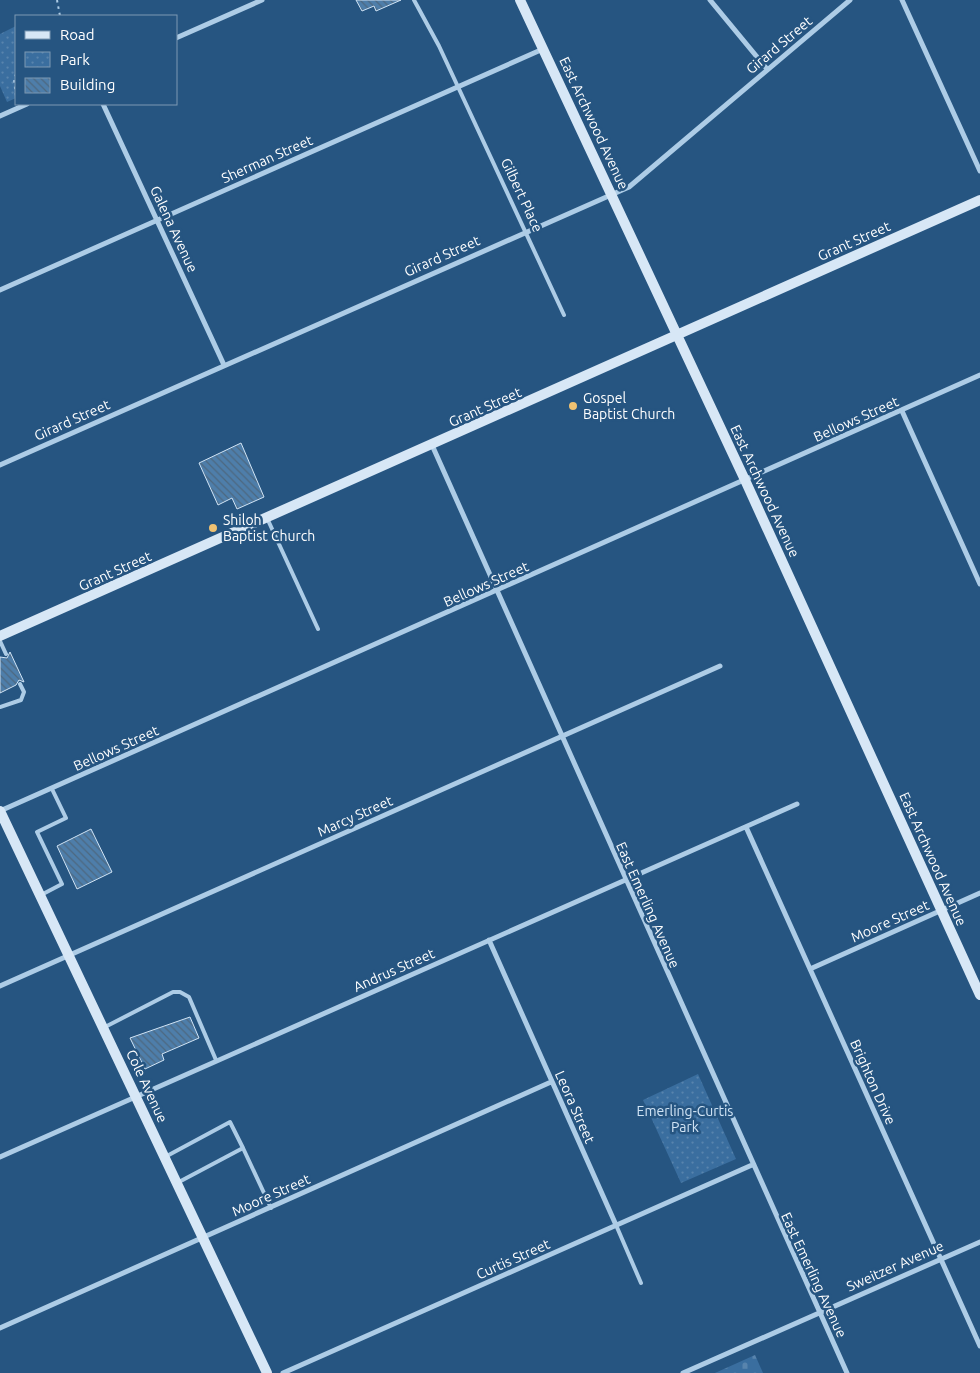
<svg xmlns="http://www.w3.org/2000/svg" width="980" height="1373" font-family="Ubuntu,sans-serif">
<defs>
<pattern id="cemetery-stones" width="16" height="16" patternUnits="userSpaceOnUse" patternTransform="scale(1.25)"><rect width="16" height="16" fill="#3a6e9f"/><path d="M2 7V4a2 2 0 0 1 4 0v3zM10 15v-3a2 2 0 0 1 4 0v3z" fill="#5884ad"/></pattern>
<pattern id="park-dots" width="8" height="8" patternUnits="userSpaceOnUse" patternTransform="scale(1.25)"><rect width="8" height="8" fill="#3a6e9f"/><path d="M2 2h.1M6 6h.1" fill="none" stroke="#5884ad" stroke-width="1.8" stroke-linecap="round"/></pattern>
<pattern id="building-back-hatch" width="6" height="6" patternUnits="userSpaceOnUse" patternTransform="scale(1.25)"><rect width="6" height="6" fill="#4e7eaa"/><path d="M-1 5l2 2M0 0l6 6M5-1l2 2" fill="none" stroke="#4d6880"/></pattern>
</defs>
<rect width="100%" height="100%" fill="#265581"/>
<path fill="url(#cemetery-stones)" d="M 755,1355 L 763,1373 L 715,1373 Z"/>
<path fill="url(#park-dots)" d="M 16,26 L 16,98 L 7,102 L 0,86 L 0,34 Z
M 698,1074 L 736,1159 L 681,1183 L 643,1100 Z"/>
<path fill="url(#building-back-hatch)" stroke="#d1e4f5" d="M 356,0 L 401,0 L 376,11 L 374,6 L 362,11 Z
M 241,443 L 264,497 L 237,509 L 232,498 L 218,505 L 199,463 Z
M 10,652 L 24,682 L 19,680 L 16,685 L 0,693 L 0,657 L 7,658 Z
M 91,829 L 112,872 L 77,889 L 57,846 Z
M 190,1017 L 199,1038 L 162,1054 L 164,1060 L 145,1069 L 130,1038 Z"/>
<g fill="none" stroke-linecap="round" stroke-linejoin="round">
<path stroke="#adcce6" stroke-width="2" stroke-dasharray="2.5 4" stroke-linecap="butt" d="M 57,0 L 60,16
M 16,74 L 14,80 L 16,96"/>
<path stroke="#adcce6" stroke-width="4" d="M 414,0 L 439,46 L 564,315
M 267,518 L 318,629
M 0,641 L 6,654
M 0,707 L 21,700 L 24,692 L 20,684
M 41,895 L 62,884 L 37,832 L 66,818 L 52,789
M 105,1027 L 173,992 L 180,992 L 189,997 L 216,1060
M 165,1157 L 230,1122 L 243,1148
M 177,1183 L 243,1148 L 271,1208
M 616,1225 L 641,1283"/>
<path stroke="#adcce6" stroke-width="5" d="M 710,0 L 767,69
M 902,0 L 980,171
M 176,38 L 262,0
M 103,104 L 224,365
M 0,116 L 27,104
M 0,290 L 543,49
M 902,411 L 980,584
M 432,445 L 847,1373
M 0,465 L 629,187 L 850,0
M 0,811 L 980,375
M 746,827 L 980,1346
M 489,940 L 616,1225
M 810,969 L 980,893
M 0,986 L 720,666
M 0,1157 L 797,804
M 0,1328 L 551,1082
M 283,1373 L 752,1165
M 683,1373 L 980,1242"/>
<path stroke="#d7e7f6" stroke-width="10" d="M 520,0 L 745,480 L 980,995
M 0,636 L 980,200
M 0,811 L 267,1373"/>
</g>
<g fill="#f0c272" stroke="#265581" stroke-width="2">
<circle cx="573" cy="406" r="5"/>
<circle cx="213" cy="528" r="5"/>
</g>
<g text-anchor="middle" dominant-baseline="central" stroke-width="5" stroke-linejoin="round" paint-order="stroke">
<g font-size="14" fill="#fff" stroke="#265581">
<text transform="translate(779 45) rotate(-40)">Girard Street</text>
<text transform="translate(594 123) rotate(65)">East Archwood Avenue</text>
<text transform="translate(267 159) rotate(-24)">Sherman Street</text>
<text transform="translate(522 195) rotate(65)">Gilbert Place</text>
<text transform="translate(174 229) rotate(65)">Galena Avenue</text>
<text transform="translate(854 241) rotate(-24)">Grant Street</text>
<text transform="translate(442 256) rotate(-24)">Girard Street</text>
<text transform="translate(485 407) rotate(-24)">Grant Street</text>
<text transform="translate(856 419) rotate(-24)">Bellows Street</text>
<text transform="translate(72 420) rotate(-24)">Girard Street</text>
<text transform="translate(765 491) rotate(65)">East Archwood Avenue</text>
<text transform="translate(115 571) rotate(-24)">Grant Street</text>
<text transform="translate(486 584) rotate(-24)">Bellows Street</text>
<text transform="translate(116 748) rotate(-24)">Bellows Street</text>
<text transform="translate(355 816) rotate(-24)">Marcy Street</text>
<text transform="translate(933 859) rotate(66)">East Archwood Avenue</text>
<text transform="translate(648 905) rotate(66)">East Emerling Avenue</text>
<text transform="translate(890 921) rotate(-24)">Moore Street</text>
<text transform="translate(394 970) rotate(-24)">Andrus Street</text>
<text transform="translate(873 1082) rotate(66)">Brighton Drive</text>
<text transform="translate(147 1086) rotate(65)">Cole Avenue</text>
<text transform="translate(575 1107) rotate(66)">Leora Street</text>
<text transform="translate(271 1195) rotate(-24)">Moore Street</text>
<text transform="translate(513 1259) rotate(-24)">Curtis Street</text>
<text transform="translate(895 1266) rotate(-24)">Sweitzer Avenue</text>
<text transform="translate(814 1275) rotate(65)">East Emerling Avenue</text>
</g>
<g font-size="14" fill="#fff" stroke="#265581" text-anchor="start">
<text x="583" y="398">Gospel<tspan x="583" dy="16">Baptist Church</tspan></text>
<text x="223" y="520">Shiloh<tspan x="223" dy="16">Baptist Church</tspan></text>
</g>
<g font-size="14" fill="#d1e4f5" stroke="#265581">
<text x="685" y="1111">Emerling-Curtis<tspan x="685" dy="16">Park</tspan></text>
</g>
</g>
<rect x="15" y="15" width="162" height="90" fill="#265581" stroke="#7d99b3"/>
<rect x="25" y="31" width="25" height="8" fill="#d7e7f6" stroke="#7d99b3"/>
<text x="60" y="40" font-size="15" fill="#ffffff">Road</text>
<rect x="25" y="52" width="25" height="15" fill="url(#park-dots)" stroke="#7d99b3"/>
<text x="60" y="65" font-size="15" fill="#ffffff">Park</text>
<rect x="25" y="78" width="25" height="15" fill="url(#building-back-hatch)" stroke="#7d99b3"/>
<text x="60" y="90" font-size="15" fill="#ffffff">Building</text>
</svg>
